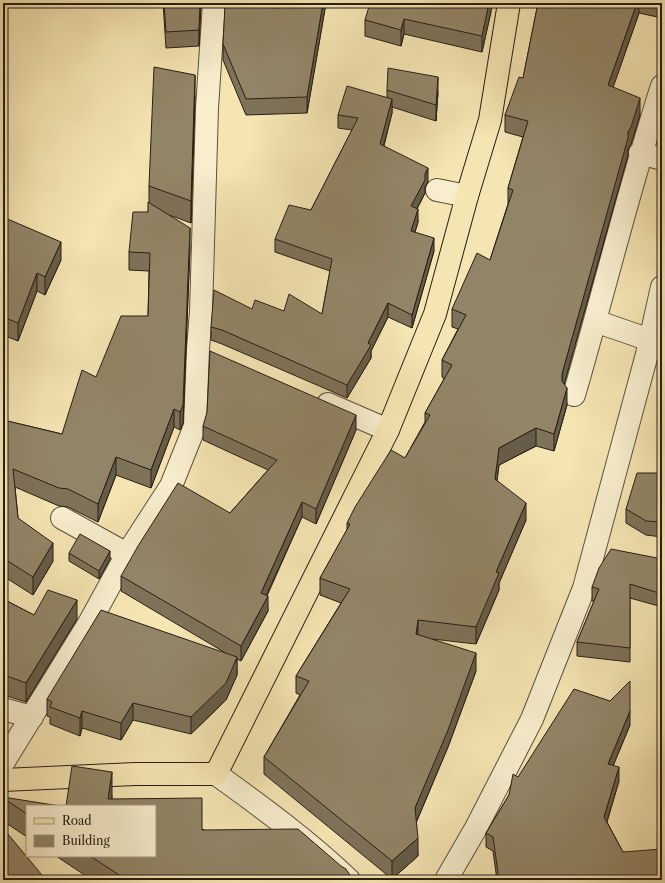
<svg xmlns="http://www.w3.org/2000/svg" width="665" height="883" font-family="'Libre Caslon Text',serif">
<rect width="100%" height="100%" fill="#f5e5b3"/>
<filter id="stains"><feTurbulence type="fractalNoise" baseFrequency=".005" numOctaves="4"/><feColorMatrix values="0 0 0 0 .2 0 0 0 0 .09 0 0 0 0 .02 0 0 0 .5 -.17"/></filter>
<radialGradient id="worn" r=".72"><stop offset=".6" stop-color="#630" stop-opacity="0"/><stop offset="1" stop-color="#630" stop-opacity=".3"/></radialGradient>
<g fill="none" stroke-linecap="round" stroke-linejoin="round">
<g stroke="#5a503c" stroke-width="24">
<path id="minor" d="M 640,153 L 662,159
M 437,190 L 467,196
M 595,321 L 650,340
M 574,395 C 604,292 629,188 662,86
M 328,404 L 388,430
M 62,518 L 127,554
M 3,709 L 32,717
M 3,763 L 88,625 L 127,554 L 171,486 L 195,426 L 198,349 L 201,312 L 207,108 L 214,3
M 216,774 C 262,807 308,841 349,880
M 446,880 L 476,828 L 532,719 L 584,588 L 647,354 L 662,287"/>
</g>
<g stroke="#271e14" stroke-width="24">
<path id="major" d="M 3,780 L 135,774 L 216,774 L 388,430 L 435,314 L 467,196 L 490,120 L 509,3"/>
</g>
<use href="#minor" stroke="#f8eece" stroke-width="22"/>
<use href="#major" stroke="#f5e5b3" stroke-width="22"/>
</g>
<path fill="#7e7259" stroke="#271e14" d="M 163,3 L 201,3 L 199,46 L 166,48 Z
M 326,3 L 307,113 L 246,115 L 223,60 L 223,44 L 277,8 Z
M 489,3 L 492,3 L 492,7 L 482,52 L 404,34 L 401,46 L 365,36 L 365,20 Z
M 538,3 L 662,3 L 662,18 L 639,13 L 613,87 L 640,115 L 631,144 L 628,149 L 628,155 L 564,384 L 567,405 L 554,451 L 536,446 L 499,465 L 497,480 L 526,520 L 499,583 L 499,590 L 476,644 L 432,639 L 476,671 L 448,747 L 416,823 L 418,856 L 392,879 L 264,774 L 264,757 L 300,695 L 296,693 L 296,676 L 341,603 L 320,595 L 320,578 L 347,530 L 347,523 L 405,458 L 425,422 L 425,413 L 444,379 L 442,377 L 442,360 L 458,329 L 452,327 L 452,309 L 490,260 L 508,204 L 508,188 L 523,137 L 505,132 L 505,115 L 523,78 Z
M 387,90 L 438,92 L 436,121 L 392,107 L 392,113 L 384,146 L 428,182 L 425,187 L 425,193 L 417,209 L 418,222 L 415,232 L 434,251 L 412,328 L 388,317 L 371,351 L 371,358 L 347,398 L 222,344 L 211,340 L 211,327 L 252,309 L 322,314 L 330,271 L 275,252 L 275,239 L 311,210 L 352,130 L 338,128 L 338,115 L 387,98 Z
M 195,96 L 191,223 L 169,215 L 190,247 L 183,423 L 180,430 L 174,427 L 151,488 L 116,475 L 98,522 L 68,507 L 59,506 L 15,487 L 18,518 L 53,561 L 33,595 L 3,576 L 3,420 L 62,434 L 96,377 L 148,316 L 149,271 L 129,270 L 129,252 L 148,212 L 149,203 L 149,186 Z
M 3,217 L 61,260 L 45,295 L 37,291 L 18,341 L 3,335 Z
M 203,426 L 356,430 L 316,524 L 302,517 L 267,596 L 268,611 L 241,661 L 237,659 L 237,675 L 226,700 L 191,734 L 133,720 L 121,740 L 82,728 L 80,736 L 50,724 L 50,717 L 47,716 L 47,699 L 229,655 L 121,591 L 121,576 L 230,513 L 268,470 L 203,440 Z
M 662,473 L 662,537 L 646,535 L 626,523 L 626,509 Z
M 69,553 L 110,559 L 99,579 L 69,561 Z
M 662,559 L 662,607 L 630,598 L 630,662 L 577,656 L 577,642 L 594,601 L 592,601 L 592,587 Z
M 3,599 L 34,615 L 77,619 L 26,702 L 7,696 L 6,697 L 3,697 Z
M 630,725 L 613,766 L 619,781 L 607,822 L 623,852 L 662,880 L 497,880 L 493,851 L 486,847 L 486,833 L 509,795 L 518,777 Z
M 112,795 L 112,799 L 353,880 L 92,880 L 56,856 L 155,856 L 66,806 Z
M 3,797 L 27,806 L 27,837 L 3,821 Z"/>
<path fill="#665d48" stroke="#271e14" d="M 200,3 L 201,3 L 199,46 L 199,30 Z
M 323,3 L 326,3 L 307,113 L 307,97 Z
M 489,3 L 492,3 L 492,7 L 482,52 L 482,36 Z
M 637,3 L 639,3 L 639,13 L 608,102 L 608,85 Z
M 404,19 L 404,34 L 401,46 L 401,30 Z
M 195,75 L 195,96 L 191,223 L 191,201 Z
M 438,77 L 438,92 L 436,121 L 436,105 Z
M 640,98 L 640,115 L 631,144 L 628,149 L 628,155 L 562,392 L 562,374 L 628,132 Z
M 392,99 L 392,113 L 380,158 L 380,144 Z
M 428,168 L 428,182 L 425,187 L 425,193 L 411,220 L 411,206 Z
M 418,209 L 418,222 L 411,245 L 411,231 Z
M 190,228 L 190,247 L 183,423 L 180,430 L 180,412 Z
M 434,238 L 434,251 L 412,328 L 412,315 Z
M 61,242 L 61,260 L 45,295 L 45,277 Z
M 37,273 L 37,291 L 18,341 L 18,323 Z
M 388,303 L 388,317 L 371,351 L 371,358 L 347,398 L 347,385 Z
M 567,388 L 567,405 L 554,451 L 554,434 Z
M 174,409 L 174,427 L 151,488 L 151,470 Z
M 356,415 L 356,430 L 316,524 L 316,509 Z
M 536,428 L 536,446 L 499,465 L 495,496 L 495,479 L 499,448 Z
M 116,457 L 116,475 L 98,522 L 98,504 Z
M 302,502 L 302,517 L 261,607 L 261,593 Z
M 526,503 L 526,520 L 499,583 L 499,590 L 476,644 L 476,627 L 496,572 Z
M 53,543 L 53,561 L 33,595 L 33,577 Z
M 110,551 L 110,559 L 99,579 L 99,571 Z
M 268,596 L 268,611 L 241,661 L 241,646 Z
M 77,600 L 77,619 L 26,702 L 26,683 Z
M 418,620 L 418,637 L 416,634 Z
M 476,653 L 476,671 L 448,747 L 415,825 L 415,808 Z
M 237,657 L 237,675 L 226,700 L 191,734 L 191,717 Z
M 7,676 L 7,696 L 6,697 L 6,677 Z
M 133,703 L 133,720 L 121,740 L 121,723 Z
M 82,711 L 82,728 L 80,736 L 80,718 Z
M 630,711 L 630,725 L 608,778 L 608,764 Z
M 619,767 L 619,781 L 604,831 L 604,817 Z
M 112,772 L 112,795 L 111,806 L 108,799 Z
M 418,838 L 418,856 L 392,879 L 392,861 Z"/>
<path fill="#928567" stroke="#271e14" d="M 164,3 L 200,3 L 199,30 L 166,32 Z
M 278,3 L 323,3 L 307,97 L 246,99 L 223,44 L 225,5 L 277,8 Z
M 370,3 L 489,3 L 482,36 L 404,19 L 401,30 L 365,20 Z
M 538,3 L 637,3 L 608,85 L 640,98 L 631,127 L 628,132 L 628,138 L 562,374 L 562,381 L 567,388 L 554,434 L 536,428 L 499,448 L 495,479 L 526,503 L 496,572 L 499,573 L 476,627 L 418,620 L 416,634 L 476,653 L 448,730 L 415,808 L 418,838 L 392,861 L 264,757 L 309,681 L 296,676 L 350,589 L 320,578 L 350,524 L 347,523 L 355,507 L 391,450 L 405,458 L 430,415 L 425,413 L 452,365 L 442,360 L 466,315 L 452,309 L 477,253 L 490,260 L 513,190 L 508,188 L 528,121 L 505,115 L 519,77 L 523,78 Z
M 154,67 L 195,75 L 191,201 L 149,186 Z
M 388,68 L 438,77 L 436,105 L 387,90 Z
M 347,86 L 392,99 L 380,144 L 428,168 L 425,174 L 425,180 L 411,206 L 418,209 L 411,231 L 434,238 L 412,315 L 388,303 L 368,343 L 371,345 L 347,385 L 222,330 L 211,327 L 214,290 L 252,309 L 255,300 L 284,311 L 289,294 L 322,314 L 332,259 L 275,239 L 289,205 L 311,210 L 358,118 L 338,115 Z
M 148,202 L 190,228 L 183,405 L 180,412 L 174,409 L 151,470 L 116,457 L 98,504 L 68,489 L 59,488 L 13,469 L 18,518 L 53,543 L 33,577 L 3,558 L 3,420 L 62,434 L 82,370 L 96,377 L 121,316 L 148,316 L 150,253 L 129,252 L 133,212 L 148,212 Z
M 3,217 L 61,242 L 45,277 L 37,273 L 18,323 L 3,317 Z
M 210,351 L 356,415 L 316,509 L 302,502 L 261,593 L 268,596 L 241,646 L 121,576 L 138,546 L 178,483 L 230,513 L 277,460 L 203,426 L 207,412 Z
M 637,473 L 662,473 L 662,522 L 646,521 L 626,509 Z
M 80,534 L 110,551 L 99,571 L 69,553 Z
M 611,549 L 662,559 L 662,594 L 630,584 L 630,648 L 577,642 L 599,589 L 592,587 L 599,568 Z
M 48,590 L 77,600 L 26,683 L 7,676 L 6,677 L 3,678 L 3,599 L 34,615 Z
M 101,610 L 237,657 L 226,683 L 191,717 L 133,703 L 121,723 L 82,711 L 80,718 L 50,707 L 52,702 L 47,699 Z
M 630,681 L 630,711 L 608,764 L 619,767 L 604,817 L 623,852 L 662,849 L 662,880 L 499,880 L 493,837 L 486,833 L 509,795 L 513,774 L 518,777 L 574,689 L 610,701 Z
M 72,766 L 112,772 L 108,799 L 202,798 L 202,830 L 298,829 L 341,866 L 346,869 L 353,880 L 127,880 L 90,856 L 155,856 L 155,806 L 66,806 Z
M 3,797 L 60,806 L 27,806 L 27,814 L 3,798 Z
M 3,828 L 46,880 L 3,880 Z"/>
<rect width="665" height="883" fill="none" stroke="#f5e5b3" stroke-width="16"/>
<rect x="4" y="4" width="657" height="875" fill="none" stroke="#271e14" stroke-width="2"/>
<rect x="8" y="8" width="649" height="867" fill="none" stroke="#271e14"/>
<rect x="26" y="805" width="130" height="52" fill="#f8eece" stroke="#a49b84"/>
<rect x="34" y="818" width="20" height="6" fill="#f5e5b3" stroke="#a49b84"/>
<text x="62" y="825" font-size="12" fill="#271e14">Road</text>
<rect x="34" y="835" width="20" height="12" fill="#928567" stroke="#a49b84"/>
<text x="62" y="845" font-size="12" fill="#271e14">Building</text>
<rect width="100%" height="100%" filter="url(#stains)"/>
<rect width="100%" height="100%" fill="url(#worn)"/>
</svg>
